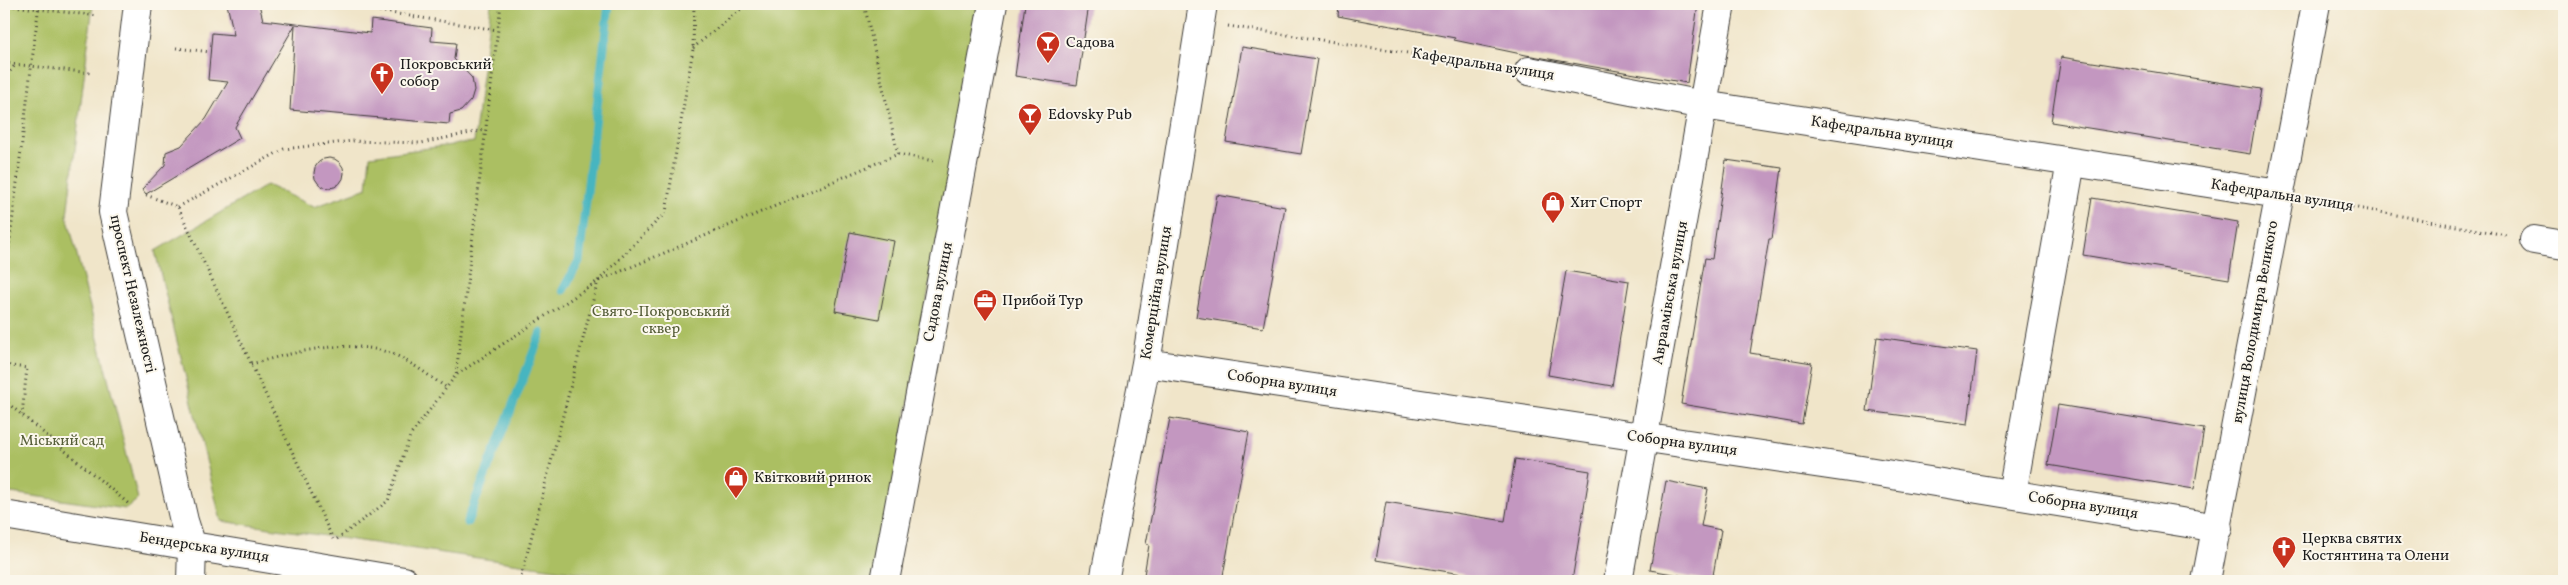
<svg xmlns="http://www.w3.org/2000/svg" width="2568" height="585" font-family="Vollkorn,serif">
<rect width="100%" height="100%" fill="#fbf7ec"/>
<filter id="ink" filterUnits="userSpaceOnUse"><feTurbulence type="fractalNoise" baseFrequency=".02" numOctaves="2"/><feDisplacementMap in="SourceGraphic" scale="10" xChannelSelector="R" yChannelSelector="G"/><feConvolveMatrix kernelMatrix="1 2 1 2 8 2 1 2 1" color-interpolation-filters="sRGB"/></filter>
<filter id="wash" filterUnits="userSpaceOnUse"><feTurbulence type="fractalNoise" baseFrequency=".0096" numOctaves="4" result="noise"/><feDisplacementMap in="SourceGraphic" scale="20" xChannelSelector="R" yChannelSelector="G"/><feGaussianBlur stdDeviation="1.12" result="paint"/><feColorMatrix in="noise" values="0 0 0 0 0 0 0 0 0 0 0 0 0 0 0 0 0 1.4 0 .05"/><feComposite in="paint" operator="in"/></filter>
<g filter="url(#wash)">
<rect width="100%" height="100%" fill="#f0e5c9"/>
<path fill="#abbf62" stroke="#646e3f" d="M 4,4 L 93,4 L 67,215 L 138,499 L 126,509 L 4,492 Z
M 491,4 L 979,4 L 877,581 L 638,581 L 221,521 L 155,251 L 267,185 L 314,207 L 367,188 L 370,156 L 474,142 Z"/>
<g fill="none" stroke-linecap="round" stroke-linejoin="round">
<path stroke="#46b5c0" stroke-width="9" d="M 563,290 L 579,261 L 609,4
M 467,522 L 541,333"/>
</g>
<g id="blocks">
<path fill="#c397c0" d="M 227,4 L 259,4 L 263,20 L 370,33 L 371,20 L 432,28 L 431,41 L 456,43 L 454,59 L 472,78 L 474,90 L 471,100 L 461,111 L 450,114 L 449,124 L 290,110 L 295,25 L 235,127 L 240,138 L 146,194 L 142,189 L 165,165 L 166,152 L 181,146 L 206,119 L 228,82 L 208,80 L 212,33 L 234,35 Z
M 1025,4 L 1089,4 L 1077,85 L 1015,76 Z
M 1339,4 L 1698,4 L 1687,83 L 1526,55 L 1454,40 L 1455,38 L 1338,16 Z
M 1242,47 L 1317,59 L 1301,154 L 1226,142 Z
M 2061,57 L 2261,89 L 2250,154 L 2051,122 Z
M314 173a15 15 0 1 1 30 0a15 15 0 1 1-30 0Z
M 1726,160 L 1782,168 L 1772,239 L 1769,239 L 1750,353 L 1812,363 L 1802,424 L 1681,404 L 1705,258 L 1712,259 Z
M 1217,195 L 1285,207 L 1263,328 L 1196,317 Z
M 2092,198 L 2238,222 L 2229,279 L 2083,255 Z
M 850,232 L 894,241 L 879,319 L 835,311 Z
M 1566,271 L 1629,281 L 1612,386 L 1548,375 Z
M 1877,337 L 1977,351 L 1968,424 L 1867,411 Z
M 2058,405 L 2204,429 L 2194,489 L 2048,465 Z
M 1170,418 L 1249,432 L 1222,581 L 1143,581 L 1149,545 L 1146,544 Z
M 1515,459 L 1590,471 L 1572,581 L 1504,581 L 1376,560 L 1386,502 L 1505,521 Z
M 1666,481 L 1708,489 L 1701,526 L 1721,530 L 1712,581 L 1650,570 Z"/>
</g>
</g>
<g filter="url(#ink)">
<use href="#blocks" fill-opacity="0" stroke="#3c3a36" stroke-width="1"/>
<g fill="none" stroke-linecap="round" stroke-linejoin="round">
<g stroke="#3c3a36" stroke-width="30">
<path id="minor" d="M 1529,71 L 1703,105 L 2279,194
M 2534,240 L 2564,245
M 1146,363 L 1849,468 L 2218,528
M 2012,494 L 2071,162
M 4,515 L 192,546
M 885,581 L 993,4
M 1104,581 L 1146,363 L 1203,4
M 1618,581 L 1721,4
M 2206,581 L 2316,4"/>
</g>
<g stroke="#3c3a36" stroke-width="30">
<path id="major" d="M 138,4 L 113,212 L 184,521 L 192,546 L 191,581
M 192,546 L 404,581"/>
</g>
<path stroke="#3c3a36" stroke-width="3" stroke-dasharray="1 4" stroke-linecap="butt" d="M 335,4 L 497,30
M 4,5 L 98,16
M 1228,26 L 1501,67
M 176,48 L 211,52
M 693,48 L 747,4
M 4,63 L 91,73
M 4,79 L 15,65
M 898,154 L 934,161
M 146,195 L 178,207 L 333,539
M 2308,199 L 2506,235
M 178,207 L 284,149 L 353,141 L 421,143 L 485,130
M 4,288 L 39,4
M 251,364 C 296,352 344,338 390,353 C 408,359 430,377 446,387
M 4,365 L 27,368 L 22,415
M 456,374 L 501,4
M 4,400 L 130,505
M 337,539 L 388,501 L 410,436 L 456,375 L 598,281 L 898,154 L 864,4
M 520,581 L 598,281 L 666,212 L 693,49 L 694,4"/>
<use href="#minor" stroke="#fff" stroke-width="28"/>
<use href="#major" stroke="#fff" stroke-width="28"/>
</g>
</g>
<defs>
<g id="bar-pin" transform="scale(1.25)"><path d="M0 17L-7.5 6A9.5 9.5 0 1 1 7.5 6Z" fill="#c8321e" stroke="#fbf7ec"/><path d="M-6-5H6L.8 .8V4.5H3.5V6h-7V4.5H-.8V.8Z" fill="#fff"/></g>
<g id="church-pin" transform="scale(1.25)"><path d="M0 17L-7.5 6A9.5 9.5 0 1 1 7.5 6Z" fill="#c8321e" stroke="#fbf7ec"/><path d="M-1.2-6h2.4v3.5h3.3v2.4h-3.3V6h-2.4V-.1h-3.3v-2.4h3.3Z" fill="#fff"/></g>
<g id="shop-pin" transform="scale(1.25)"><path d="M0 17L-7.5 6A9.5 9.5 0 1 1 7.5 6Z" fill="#c8321e" stroke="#fbf7ec"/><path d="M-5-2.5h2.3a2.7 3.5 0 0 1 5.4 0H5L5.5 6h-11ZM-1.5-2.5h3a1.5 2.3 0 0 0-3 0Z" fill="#fff"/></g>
<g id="office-pin" transform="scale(1.25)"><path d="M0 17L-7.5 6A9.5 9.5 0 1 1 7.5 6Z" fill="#c8321e" stroke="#fbf7ec"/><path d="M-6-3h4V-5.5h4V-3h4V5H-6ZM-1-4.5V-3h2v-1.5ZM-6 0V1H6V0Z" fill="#fff"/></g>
</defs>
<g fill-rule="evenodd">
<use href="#bar-pin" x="1048" y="43"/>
<use href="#church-pin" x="382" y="74"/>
<use href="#bar-pin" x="1030" y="115"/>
<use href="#shop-pin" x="1553" y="203"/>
<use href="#office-pin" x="985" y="301"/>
<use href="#shop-pin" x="736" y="478"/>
<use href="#church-pin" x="2284" y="548"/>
</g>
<g text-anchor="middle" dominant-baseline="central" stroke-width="4" stroke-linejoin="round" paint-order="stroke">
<g font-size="15" fill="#1c1c1c" stroke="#fbf7ec" text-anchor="start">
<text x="1066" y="43">Садова</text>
<text x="400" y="65">Покровський<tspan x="400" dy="17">собор</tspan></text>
<text x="1048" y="115">Edovsky Pub</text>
<text x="1570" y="203">Хит Спорт</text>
<text x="1002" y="301">Прибой Тур</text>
<text x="754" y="478">Квітковий ринок</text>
<text x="2302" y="539">Церква святих<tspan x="2302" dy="17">Костянтина та Олени</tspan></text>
</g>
<g font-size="15" fill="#1c1c1c" stroke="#fbf7ec">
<text transform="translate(1483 65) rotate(9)">Кафедральна вулиця</text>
<text transform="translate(1882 133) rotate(9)">Кафедральна вулиця</text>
<text transform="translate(2282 196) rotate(9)">Кафедральна вулиця</text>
<text transform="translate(939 292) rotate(-79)">Садова вулиця</text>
<text transform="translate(1157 293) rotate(-81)">Комерційна вулиця</text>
<text transform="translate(1671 293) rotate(-80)">Авраамівська вулиця</text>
<text transform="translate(132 294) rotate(77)">проспект Незалежності</text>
<text transform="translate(2256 322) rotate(-80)">вулиця Володимира Великого</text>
<text transform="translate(1282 384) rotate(9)">Соборна вулиця</text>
<text transform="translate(1682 444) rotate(8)">Соборна вулиця</text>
<text transform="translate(2083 506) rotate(9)">Соборна вулиця</text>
<text transform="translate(204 548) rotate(9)">Бендерська вулиця</text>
</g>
<g font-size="15" fill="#555d38" stroke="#fbf7ec">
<text x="661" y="312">Свято-Покровський<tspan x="661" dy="17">сквер</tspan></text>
<text x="62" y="441">Міський сад</text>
</g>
</g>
<rect width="2568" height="585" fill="none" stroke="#fbf7ec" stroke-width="20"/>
</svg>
